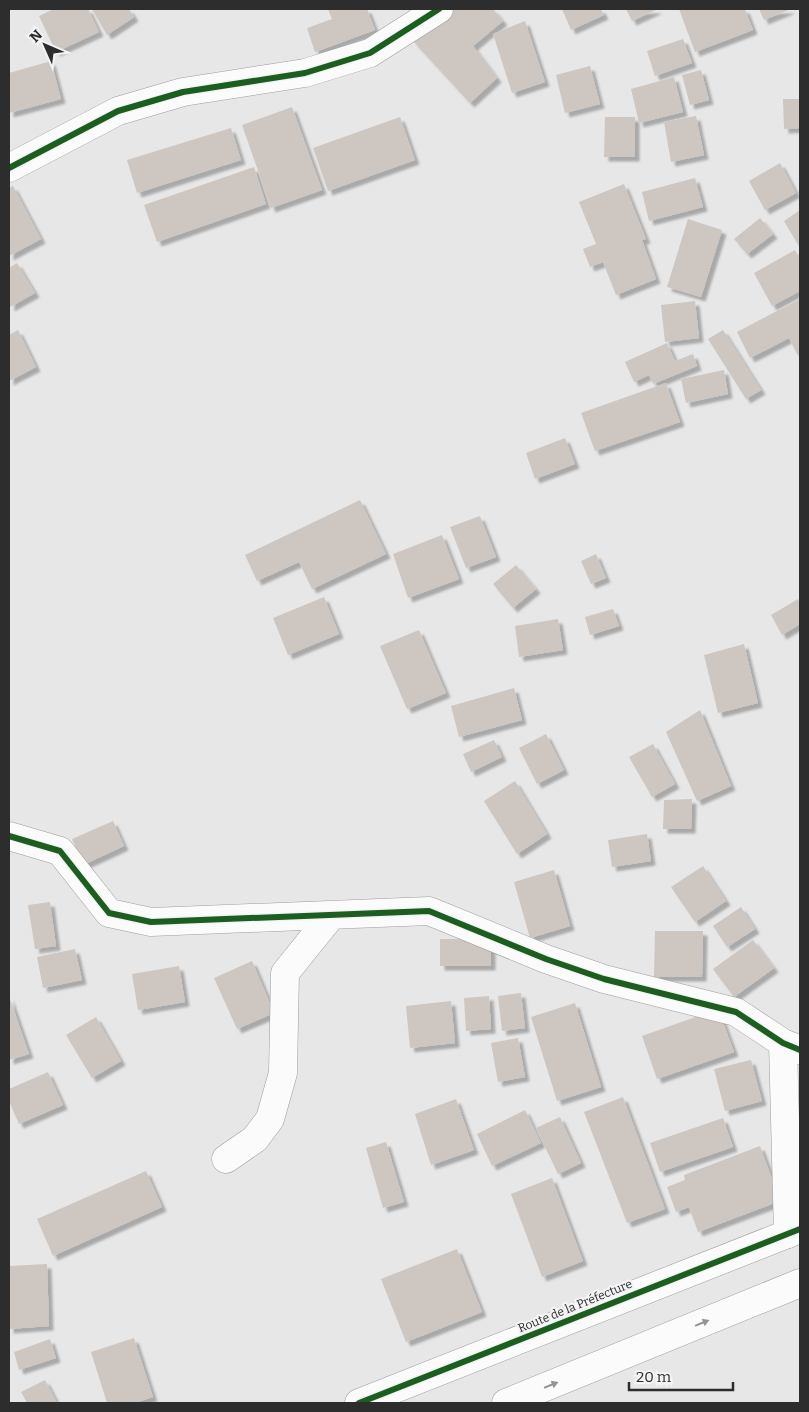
<svg xmlns="http://www.w3.org/2000/svg" width="809" height="1412" font-family="Bitter,serif">
<defs>
<filter id="shadow"><feDropShadow dx="4.5" dy="4.5" stdDeviation="1" flood-color="#0004"/></filter>
</defs>
<rect width="100%" height="100%" fill="#e7e7e8"/>
<path fill="#cdc6c1" filter="url(#shadow)" d="M 54,9 L 88,9 L 99,32 L 56,52 L 39,16 Z
M 92,9 L 129,9 L 134,17 L 107,35 Z
M 328,9 L 367,9 L 375,30 L 315,52 L 307,28 L 332,19 Z
M 453,9 L 493,9 L 503,21 L 473,46 L 497,78 L 470,103 L 413,41 Z
M 562,9 L 601,9 L 604,15 L 571,30 Z
M 626,9 L 658,9 L 632,21 Z
M 679,9 L 745,9 L 753,30 L 695,52 Z
M 759,9 L 791,9 L 764,20 Z
M 525,21 L 545,82 L 512,93 L 493,34 Z
M 683,39 L 692,63 L 655,76 L 647,51 Z
M 51,61 L 61,99 L 9,113 L 9,73 Z
M 590,66 L 600,104 L 565,113 L 556,75 Z
M 701,70 L 709,100 L 690,105 L 682,75 Z
M 674,77 L 683,112 L 639,123 L 631,89 Z
M 783,99 L 800,99 L 800,128 L 784,129 Z
M 292,107 L 322,190 L 271,208 L 242,125 Z
M 696,116 L 704,155 L 671,162 L 664,122 Z
M 400,117 L 415,160 L 328,191 L 313,148 Z
M 605,117 L 635,117 L 635,157 L 604,157 Z
M 231,128 L 241,160 L 137,193 L 127,160 Z
M 780,163 L 796,193 L 765,210 L 749,181 Z
M 254,167 L 266,204 L 157,242 L 144,205 Z
M 695,178 L 703,207 L 649,221 L 642,192 Z
M 624,184 L 646,239 L 642,240 L 656,279 L 616,295 L 603,262 L 590,267 L 583,249 L 596,244 L 579,202 Z
M 13,186 L 41,239 L 9,256 L 9,188 Z
M 800,210 L 800,248 L 784,221 Z
M 760,218 L 773,234 L 747,254 L 734,239 Z
M 688,219 L 722,230 L 701,297 L 667,287 Z
M 795,250 L 800,260 L 800,291 L 772,306 L 754,273 Z
M 17,263 L 35,293 L 10,307 L 9,268 Z
M 800,299 L 800,354 L 798,356 L 789,338 L 750,358 L 737,332 Z
M 695,301 L 699,338 L 665,342 L 661,305 Z
M 18,330 L 36,367 L 9,381 L 9,335 Z
M 723,330 L 761,390 L 746,399 L 708,339 Z
M 667,343 L 675,361 L 693,354 L 697,366 L 653,384 L 649,375 L 634,382 L 625,362 Z
M 724,370 L 728,394 L 686,403 L 681,379 Z
M 666,383 L 680,422 L 595,451 L 581,413 Z
M 565,438 L 575,464 L 535,479 L 526,453 Z
M 360,500 L 386,554 L 312,589 L 299,562 L 257,581 L 245,555 Z
M 480,516 L 496,557 L 466,568 L 450,527 Z
M 442,535 L 459,579 L 408,598 L 393,554 Z
M 596,554 L 606,578 L 591,584 L 581,561 Z
M 516,565 L 536,589 L 513,608 L 493,584 Z
M 324,597 L 339,634 L 288,655 L 273,618 Z
M 798,599 L 800,604 L 800,624 L 782,635 L 771,615 Z
M 613,609 L 619,626 L 590,635 L 585,617 Z
M 558,619 L 563,650 L 519,657 L 515,626 Z
M 419,630 L 446,693 L 407,709 L 380,646 Z
M 744,644 L 758,703 L 718,713 L 704,655 Z
M 514,688 L 522,720 L 459,737 L 451,706 Z
M 700,710 L 731,786 L 697,801 L 666,732 Z
M 546,734 L 564,770 L 537,784 L 519,748 Z
M 494,740 L 502,757 L 471,772 L 463,754 Z
M 653,744 L 675,784 L 652,797 L 629,757 Z
M 515,781 L 547,834 L 517,854 L 484,801 Z
M 692,799 L 691,829 L 663,829 L 664,800 Z
M 113,821 L 124,846 L 83,865 L 72,839 Z
M 647,834 L 651,861 L 612,867 L 608,840 Z
M 703,866 L 726,901 L 695,922 L 671,887 Z
M 554,870 L 570,926 L 530,938 L 514,882 Z
M 50,902 L 56,946 L 35,949 L 28,905 Z
M 741,907 L 755,929 L 727,947 L 713,926 Z
M 655,931 L 703,931 L 702,977 L 654,977 Z
M 440,939 L 491,939 L 491,966 L 440,966 Z
M 753,940 L 774,968 L 734,997 L 713,969 Z
M 75,949 L 82,980 L 43,988 L 37,957 Z
M 252,961 L 274,1013 L 237,1029 L 214,978 Z
M 179,966 L 185,1002 L 138,1010 L 132,974 Z
M 521,993 L 525,1028 L 502,1031 L 498,996 Z
M 9,996 L 29,1054 L 9,1060 Z
M 489,996 L 491,1029 L 466,1031 L 464,998 Z
M 451,1001 L 455,1043 L 410,1048 L 406,1006 Z
M 575,1003 L 601,1087 L 557,1101 L 531,1017 Z
M 718,1009 L 734,1052 L 657,1079 L 642,1036 Z
M 96,1017 L 121,1061 L 92,1078 L 66,1035 Z
M 518,1038 L 525,1077 L 498,1082 L 491,1043 Z
M 751,1060 L 762,1101 L 725,1111 L 714,1069 Z
M 48,1072 L 63,1105 L 19,1124 L 9,1101 L 9,1089 Z
M 623,1097 L 665,1209 L 627,1223 L 584,1112 Z
M 456,1099 L 474,1150 L 431,1165 L 415,1114 Z
M 525,1110 L 541,1143 L 492,1166 L 477,1134 Z
M 560,1117 L 581,1163 L 558,1174 L 536,1128 Z
M 723,1118 L 733,1147 L 660,1172 L 650,1143 Z
M 386,1142 L 404,1202 L 383,1208 L 366,1148 Z
M 760,1146 L 780,1201 L 698,1232 L 689,1207 L 676,1212 L 667,1187 L 685,1180 L 684,1175 Z
M 146,1171 L 162,1207 L 53,1256 L 37,1219 Z
M 552,1178 L 583,1261 L 542,1277 L 511,1194 Z
M 457,1249 L 482,1312 L 406,1342 L 381,1279 Z
M 47,1264 L 49,1326 L 9,1329 L 9,1266 Z
M 134,1338 L 153,1397 L 134,1403 L 107,1403 L 91,1352 Z
M 50,1339 L 56,1358 L 19,1370 L 14,1352 Z
M 45,1380 L 57,1403 L 27,1403 L 21,1392 Z"/>
<g fill="none" stroke-linecap="round" stroke-linejoin="round">
<g stroke="#9d9d9e" stroke-width="29">
<path id="street" d="M 9,168 L 118,111 L 183,92 L 305,73 L 370,53 L 439,9
M 9,836 L 60,851 L 109,913 L 151,922 L 429,911 L 546,959 L 604,979 L 736,1012 L 783,1043 L 800,1050
M 783,1043 L 788,1234
M 226,1159 L 255,1139 L 270,1119 L 283,1073 L 285,973 L 331,916"/>
</g>
<g stroke="#9d9d9e" stroke-width="29">
<path id="secondary" d="M 359,1403 L 800,1229
M 506,1403 L 800,1283"/>
</g>
<use href="#street" stroke="#fbfbfc" stroke-width="28"/>
<use href="#secondary" stroke="#fbfbfc" stroke-width="28"/>
<g stroke="#f4f4f6" stroke-width="9">
<path id="cycleway" d="M 9,168 L 118,111 L 183,92 L 305,73 L 370,53 L 439,9
M 9,836 L 60,851 L 109,913 L 151,922 L 429,911 L 546,959 L 604,979 L 736,1012 L 783,1043 L 800,1050
M 359,1403 L 800,1229"/>
</g>
<use href="#cycleway" stroke="#1b5e20" stroke-width="6"/>
</g>
<defs><path id="oneway-solid" d="M-6-.8H1V-3.2L6.5 0L1 3.2V.8H-6Z" transform="scale(1.25)"/></defs>
<g fill="#949495">
<use href="#oneway-solid" transform="translate(702 1323) rotate(-22)"/>
<use href="#oneway-solid" transform="translate(551 1385) rotate(-22)"/>
</g>
<g text-anchor="middle" dominant-baseline="central" stroke-width="4.5" stroke-linejoin="round" paint-order="stroke">
<g font-size="12" fill="#2d2d2e" stroke="#f4f4f6">
<text transform="translate(575 1306) rotate(-22)">Route de la Préfecture</text>
</g>
</g>
<rect width="809" height="1412" fill="none" stroke="#2d2d2e" stroke-width="20"/>
<g transform="translate(45 45) rotate(315)" stroke="#f4f4f6" stroke-width="4" paint-order="stroke">
<path d="M0-4L9 19L0 12L-9 19Z" fill="#2d2d2e"/>
<text y="-8" font-size="14" font-weight="bold" text-anchor="middle" fill="#2d2d2e">N</text>
</g>
<path d="M629 1382v8h104v-8" fill="none" stroke="#2d2d2e" stroke-width="2.5"/>
<text x="636" y="1382" font-size="15" fill="#2d2d2e" stroke="#f4f4f6" stroke-width="4" paint-order="stroke">20 m</text>
</svg>
